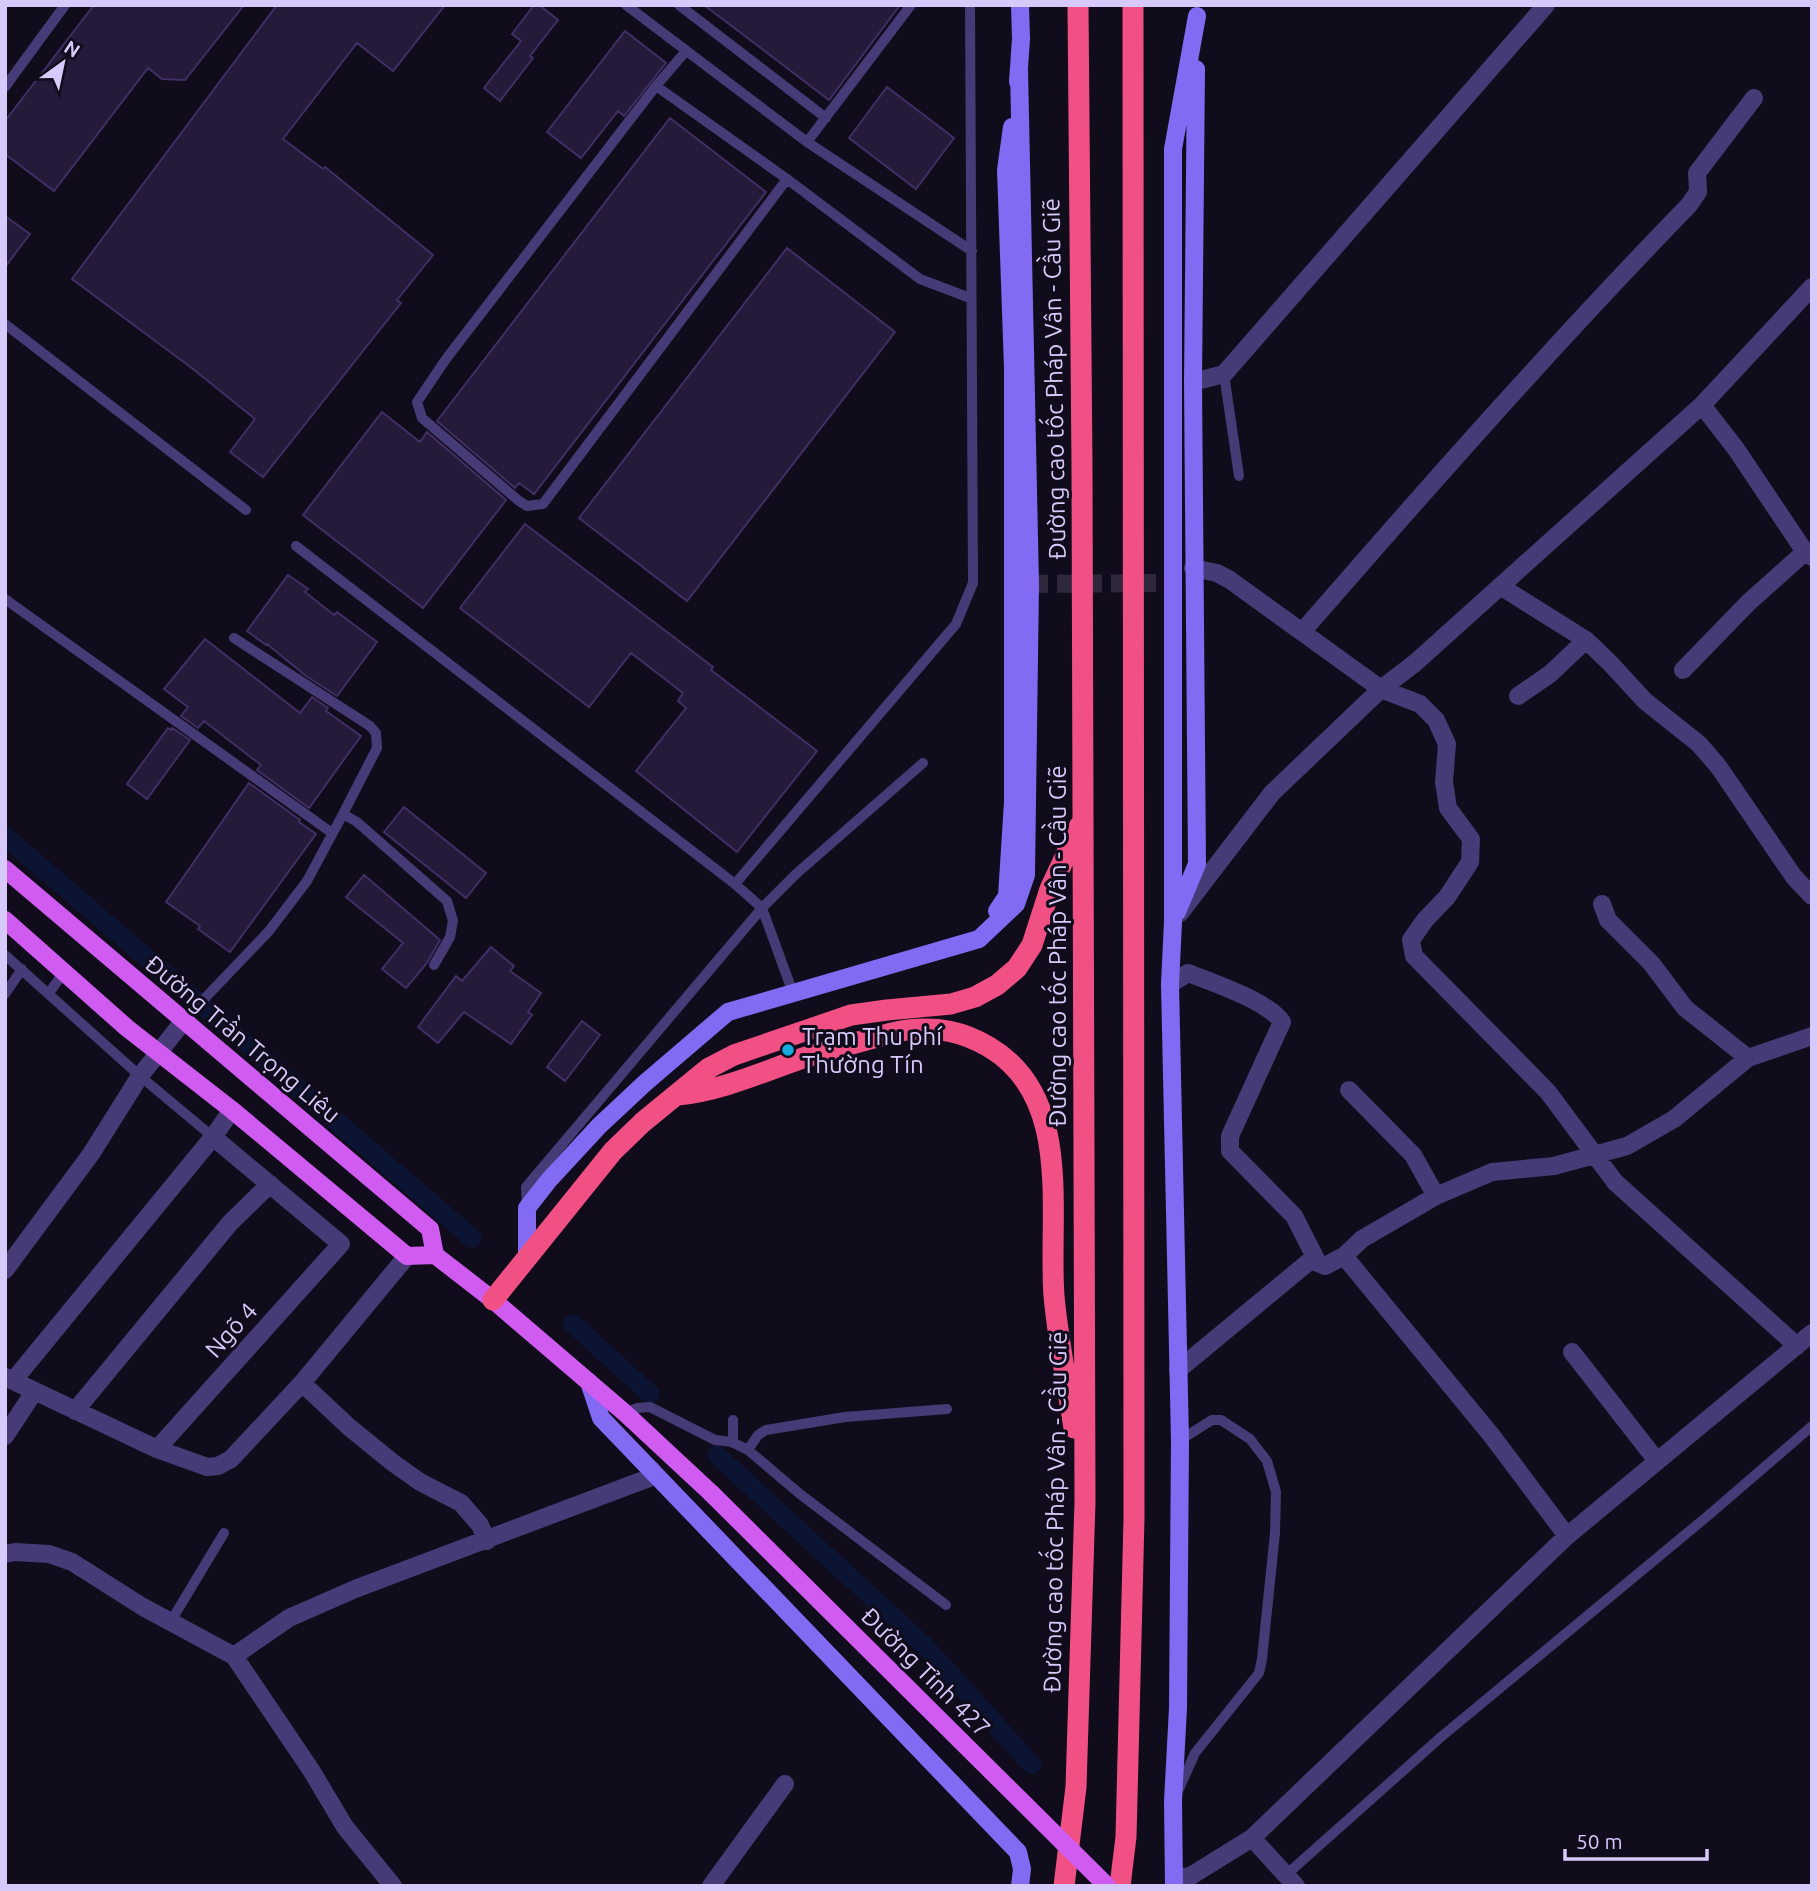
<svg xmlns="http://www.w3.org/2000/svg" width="1817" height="1891" font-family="Ubuntu,sans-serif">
<rect width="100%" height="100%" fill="#110c1b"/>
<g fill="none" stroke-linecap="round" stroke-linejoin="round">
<path stroke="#0c1434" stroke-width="19" d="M 5,836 L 472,1238
M 573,1324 L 650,1394
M 717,1455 L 925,1646 L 1032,1765"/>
</g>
<path fill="#251a3a" stroke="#412e64" stroke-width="2" d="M 94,5 L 244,5 L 185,80 L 162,79 L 148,68 L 54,191 L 5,154 L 5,121 Z
M 277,5 L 445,5 L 393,71 L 357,43 L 283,139 L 323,169 L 325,167 L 433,255 L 397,300 L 401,303 L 263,477 L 230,452 L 255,419 L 193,369 L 72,279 Z
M 534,5 L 539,5 L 558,20 L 530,56 L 533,58 L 500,101 L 484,88 L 521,41 L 512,34 Z
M 704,5 L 900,5 L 829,100 Z
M 625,31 L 666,63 L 624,116 L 618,111 L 581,158 L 547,132 Z
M 887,87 L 954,138 L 916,189 L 849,138 Z
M 670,118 L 766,192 L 534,494 L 519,483 L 515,488 L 437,421 Z
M 5,216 L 30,234 L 5,267 Z
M 787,248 L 895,332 L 687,601 L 579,518 Z
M 382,412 L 420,442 L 427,432 L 506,500 L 423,608 L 303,515 Z
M 525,524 L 713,667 L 711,670 L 817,751 L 737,852 L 636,771 L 686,708 L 678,701 L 683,693 L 631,653 L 589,707 L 460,608 Z
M 288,575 L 308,589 L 305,592 L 334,615 L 337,612 L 377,642 L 337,696 L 306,676 L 267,644 L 266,645 L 247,631 Z
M 205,639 L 300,713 L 312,697 L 328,708 L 326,711 L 361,736 L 309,808 L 257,770 L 261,765 L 204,721 L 198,728 L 181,716 L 188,707 L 164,689 Z
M 168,728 L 171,730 L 172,728 L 190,740 L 147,799 L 127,784 Z
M 249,783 L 300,820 L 299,822 L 316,834 L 230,952 L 198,929 L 200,926 L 166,902 Z
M 404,807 L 486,873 L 466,898 L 384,832 Z
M 364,875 L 440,940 L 427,963 L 406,988 L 382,969 L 403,943 L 346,897 Z
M 491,947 L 514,966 L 510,971 L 541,993 L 528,1012 L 532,1015 L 511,1044 L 464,1012 L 438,1043 L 418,1027 L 456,976 L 462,981 Z
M 582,1021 L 600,1035 L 565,1081 L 547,1067 Z"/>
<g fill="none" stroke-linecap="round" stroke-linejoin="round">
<path stroke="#2f283d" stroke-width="18" stroke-dasharray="18 9" stroke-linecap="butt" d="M 1030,584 L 1173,583"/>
<path stroke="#463b76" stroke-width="10" d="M 626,5 L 807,142 L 972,251
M 679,5 L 826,118
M 686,51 L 656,86 L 446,359 L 417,402 L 422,418 L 519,501 L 527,506 L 543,504 L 787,179
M 656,86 L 787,179 L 920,279 L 970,298
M 5,87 L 65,5
M 807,142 L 911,5
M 5,324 L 246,510
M 1224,374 L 1239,476
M 296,546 L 735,884 L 956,624 L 973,583 L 970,5
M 5,599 L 332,833
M 234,638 L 370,726 L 376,733 L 377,748 L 343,814
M 735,884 L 762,908 L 793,993
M 5,955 L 140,1076 L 213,1137
M 49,993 L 64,972
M 5,994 L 22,969
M 186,1018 L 269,931 L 307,881 L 343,814 L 357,822 L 447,901 L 453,921 L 450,937 L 434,965
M 527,1206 L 526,1187 L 762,908 L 796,874 L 923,763
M 625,1413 L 637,1408 L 650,1407 L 715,1440 L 732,1442 L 748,1450 L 800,1494 L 946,1605
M 733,1420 L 733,1443
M 748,1450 L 758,1435 L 766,1430 L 845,1417 L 947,1409
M 171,1621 L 224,1533
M 1179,1789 L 1195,1753 L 1259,1673 L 1262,1659 L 1275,1533 L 1276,1492 L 1267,1461 L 1250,1439 L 1221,1420 L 1212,1420 L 1180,1440
M 1286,1875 L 1441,1737 L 1710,1514 L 1812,1426"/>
<path stroke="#463b76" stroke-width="18" d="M 1193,382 L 1224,374 L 1546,5
M 1702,405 L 1736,449 L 1805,552 L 1812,557
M 1193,568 L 1217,573 L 1230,580 L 1381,689 L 1420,704 L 1436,720 L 1447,744 L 1444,782 L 1448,808 L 1471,839 L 1470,862 L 1447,897 L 1425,920 L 1411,940 L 1414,956 L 1548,1092 L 1615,1182 L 1797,1346
M 1500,586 L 1586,640 L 1610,663 L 1645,701 L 1699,744 L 1718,766 L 1794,877 L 1812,896
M 1302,632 C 1428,487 1555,343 1689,205 L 1698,192 L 1697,173 L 1754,98
M 1683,670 L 1748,603 L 1805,552
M 1518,696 L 1550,674 L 1586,640
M 1602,904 L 1608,920 L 1651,963 L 1685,1008 L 1748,1058
M 1180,913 L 1272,793 L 1381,689 L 1415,663 L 1702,405 L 1812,287
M 1170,984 L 1188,973 C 1212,982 1269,1002 1282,1022 L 1230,1136 L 1230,1151 L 1294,1216 L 1317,1261
M 1349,1090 L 1413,1155 L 1436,1196
M 1344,1256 L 1492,1436 L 1567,1536
M 5,1270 L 91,1154 L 140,1076 L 186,1018
M 1572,1352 L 1657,1461
M 1178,1370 L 1311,1260 L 1325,1266 L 1344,1256 L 1362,1239 L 1436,1196 L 1492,1172 L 1554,1166 L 1627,1146 L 1674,1119 L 1748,1058 L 1812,1036
M 5,1377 L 157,1449 L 207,1467 L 218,1466 L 231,1459 L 302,1383 L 407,1256
M 13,1381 L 213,1137 L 232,1110
M 302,1383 L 349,1427 L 392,1462 L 420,1482 L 461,1503 L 480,1525 L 487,1541
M 75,1411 L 230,1223 L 270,1184
M 5,1436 L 34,1392
M 157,1449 L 341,1244 L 213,1137
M 5,1554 L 15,1552 L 49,1554 L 72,1562 L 143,1607 L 234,1656 L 311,1770 L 345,1827 L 393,1886
M 234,1656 L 289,1618 L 355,1589 L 641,1481 L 647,1479 L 651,1469
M 1252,1838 L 1296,1886
M 1174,1876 L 1189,1877 L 1252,1838 L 1567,1536 L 1812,1333
M 711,1886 L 785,1784"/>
<path stroke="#826af2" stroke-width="18" d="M 1018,82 L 1021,39 L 1020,5
M 997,911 L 1007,896 L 1013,802 L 1013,368 L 1006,170 L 1012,127
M 1177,912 L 1197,864 L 1193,382 L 1196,69
M 527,1260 L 527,1208 L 549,1180 L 599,1126 L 645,1083 L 728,1012 L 979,939 L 1016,904 L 1026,875 L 1030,584 L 1019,70
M 589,1382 L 601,1418 L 1018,1852 L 1022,1869 L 1020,1886
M 1174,1886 L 1173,1801 L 1178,1708 L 1180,1440 L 1170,984 L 1173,922 L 1173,149 L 1197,16"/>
<path stroke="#d05bf1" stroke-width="18" d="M 5,869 L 430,1229 L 435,1255
M 5,920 L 127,1028 L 232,1110 L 407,1256 L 435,1255 L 493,1300 L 625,1413 L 711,1493"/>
<path stroke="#f05084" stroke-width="21" d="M 678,1095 C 720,1091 760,1073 800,1059 C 822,1052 844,1046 866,1040 C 880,1037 894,1031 908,1030 C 938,1027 962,1031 989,1047 C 1074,1097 1048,1213 1054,1296 C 1058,1340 1067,1384 1074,1428
M 493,1300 L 613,1151 L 643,1122 L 709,1068 L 734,1055 L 851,1015 L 887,1010 L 951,1004 L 975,997 L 997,985 L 1017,968 L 1032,945 L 1050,889 L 1080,825
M 1064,1886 L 1076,1787 L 1085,1502 L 1082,467 L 1078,5
M 1120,1886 L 1126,1837 L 1134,1518 L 1133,5"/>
<path stroke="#d05bf1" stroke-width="18" d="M 711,1493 L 1107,1886"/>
</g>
<circle fill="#13aade" stroke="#110c1b" stroke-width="2.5" cx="788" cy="1050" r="7"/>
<g text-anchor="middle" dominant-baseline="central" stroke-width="6" stroke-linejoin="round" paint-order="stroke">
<g font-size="24" fill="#d7cafb" stroke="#110c1b">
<text transform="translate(1054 379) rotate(-91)">Đường cao tốc Pháp Vân - Cầu Giẽ</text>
<text transform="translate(1057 946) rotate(-90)">Đường cao tốc Pháp Vân - Cầu Giẽ</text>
<text transform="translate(243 1039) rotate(40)">Đường Trần Trọng Liêu</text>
<text transform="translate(231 1330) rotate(-48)">Ngõ 4</text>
<text transform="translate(1055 1512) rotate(-89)">Đường cao tốc Pháp Vân - Cầu Giẽ</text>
<text transform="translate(926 1672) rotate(45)">Đường Tỉnh 427</text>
</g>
<g font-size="24" fill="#d7cafb" stroke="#110c1b" text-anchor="start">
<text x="802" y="1036">Trạm Thu phí<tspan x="802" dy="28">Thường Tín</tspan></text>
</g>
</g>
<rect width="1817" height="1891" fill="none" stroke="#d7cafb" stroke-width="14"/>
<g transform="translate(63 63) rotate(33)" stroke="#110c1b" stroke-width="5" paint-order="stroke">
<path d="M0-5L12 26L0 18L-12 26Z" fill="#d7cafb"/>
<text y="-10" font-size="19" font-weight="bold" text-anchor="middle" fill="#d7cafb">N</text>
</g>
<path d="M1565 1849v10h142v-10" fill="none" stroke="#d7cafb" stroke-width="3.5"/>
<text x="1576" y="1849" font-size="21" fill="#d7cafb" stroke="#110c1b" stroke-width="5" paint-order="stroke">50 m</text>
</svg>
